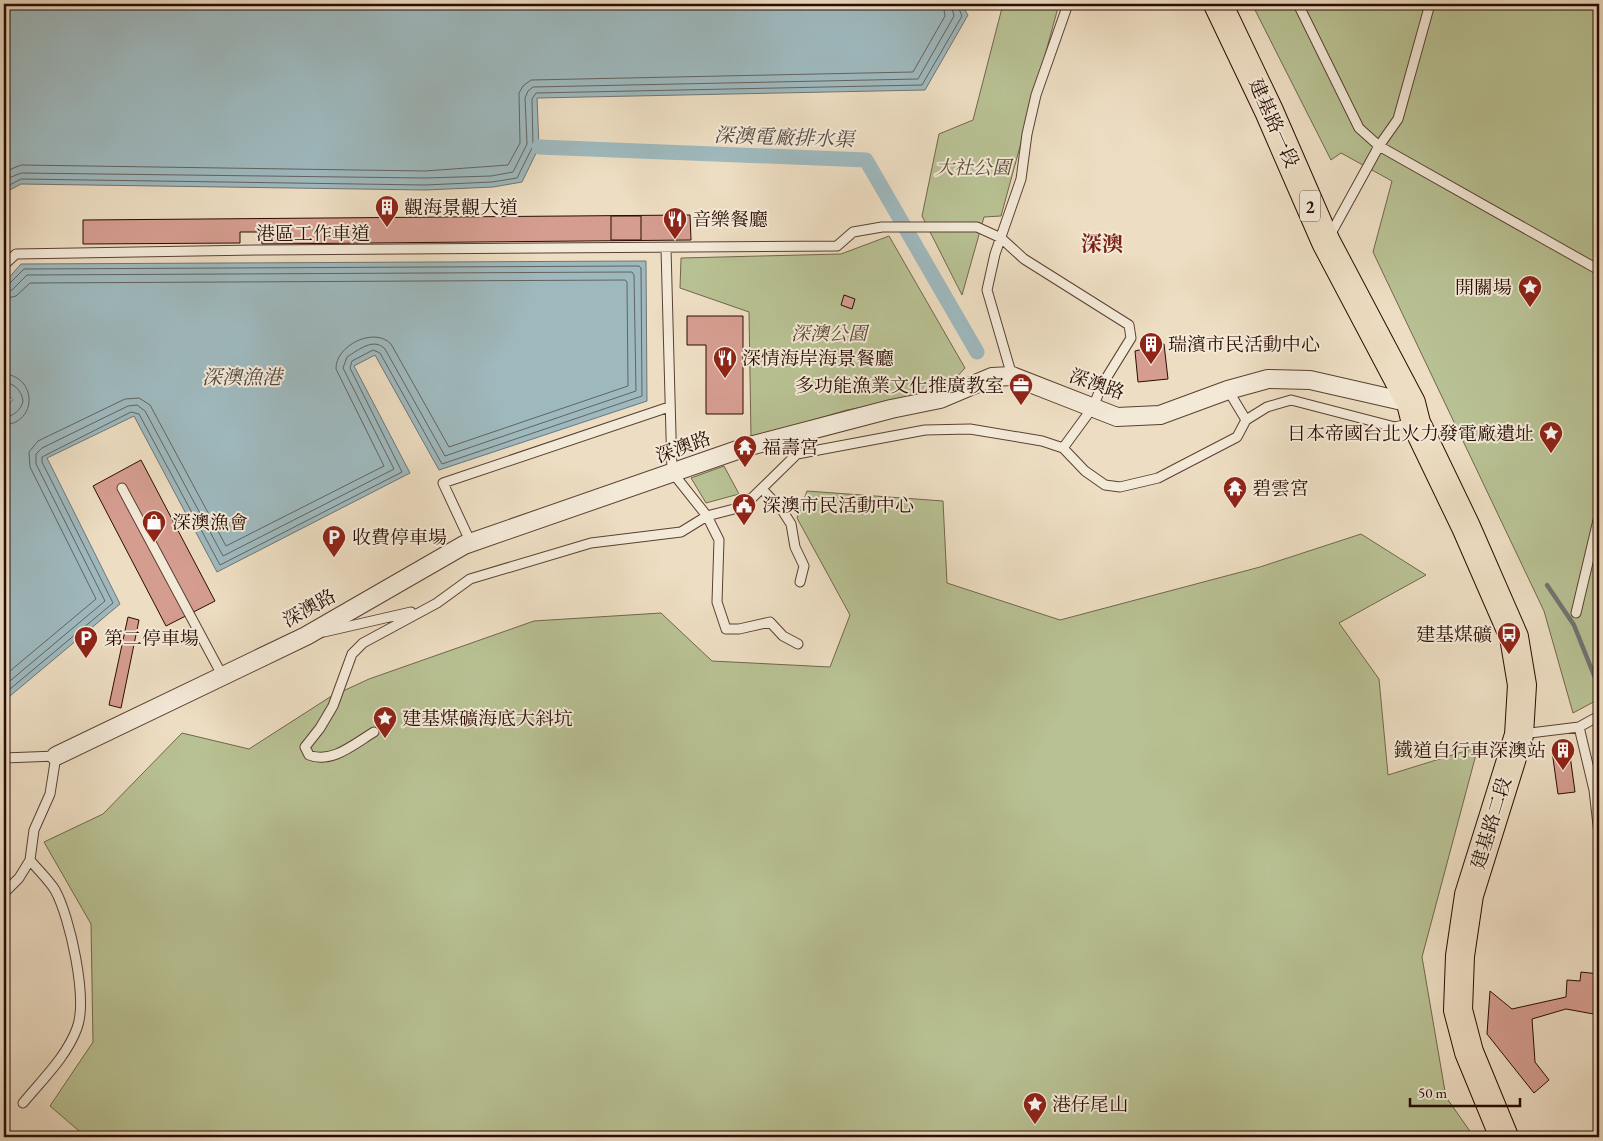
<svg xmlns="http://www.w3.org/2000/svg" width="1603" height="1141" font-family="'EB Garamond','Noto Serif TC',serif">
<rect width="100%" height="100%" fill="#edddc2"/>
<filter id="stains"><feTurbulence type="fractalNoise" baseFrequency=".004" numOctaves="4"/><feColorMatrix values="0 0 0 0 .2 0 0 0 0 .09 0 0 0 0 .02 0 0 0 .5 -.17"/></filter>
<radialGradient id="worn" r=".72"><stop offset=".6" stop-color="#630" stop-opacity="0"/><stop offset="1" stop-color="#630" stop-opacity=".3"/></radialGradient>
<path fill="#b8c193" stroke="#71664b" d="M 1003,4 L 1059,4 L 1001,216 L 984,217 L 962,295 L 922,216 L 939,134 L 973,120 Z
M 1252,4 L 1599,4 L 1599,699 L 1573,713 L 1544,611 L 1373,252 L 1392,181 L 1341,153 L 1331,160 Z
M 889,236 L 965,368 L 943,392 L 847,410 L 751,438 L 749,312 L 680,288 L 681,258 L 841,254 Z
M 724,466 L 739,494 L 706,503 L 691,478 Z
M 807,491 L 943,501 L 947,583 L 1060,620 L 1260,567 L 1361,534 L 1426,575 L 1339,623 L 1379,679 L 1388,775 L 1478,747 L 1422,957 L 1446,1097 L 1474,1137 L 86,1137 L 50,1106 L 93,1042 L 91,924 L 44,842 L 103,814 L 182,733 L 249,749 L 330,697 L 369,679 L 534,621 L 661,613 L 712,661 L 830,667 L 850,615 L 797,518 Z"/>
<path fill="#9eb9be" stroke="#707473" d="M 4,4 L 961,4 L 968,15 L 925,90 L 537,98 L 539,147 L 522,182 L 493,187 L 426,190 L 21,184 L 4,193 Z
M 646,261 L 647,401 L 439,470 L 375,355 L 354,366 L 410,473 L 217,572 L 134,416 L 47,458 L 120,604 L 4,701 L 4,407 L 13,400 L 4,391 L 4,283 L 21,264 Z"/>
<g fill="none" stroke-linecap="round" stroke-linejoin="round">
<path stroke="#646260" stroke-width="1" d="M 4,172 L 21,165 L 425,171 L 508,165 L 520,143 L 519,93 L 523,86 L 531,80 L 913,72 L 945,16 L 943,4
M 4,180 L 21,173 L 425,178 L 491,176 L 513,172 L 527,144 L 525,98 L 528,91 L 533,87 L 918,79 L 954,16 L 951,4
M 4,188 L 21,179 L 425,185 L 492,182 L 517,178 L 533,146 L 532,99 L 536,93 L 922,85 L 962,16 L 957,4
M 4,286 L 9,284 L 24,269 L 639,266 L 641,268 L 642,396 L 442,464 L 380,353 L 373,350 L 352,361 L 350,368 L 402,472 L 220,565 L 139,414 L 131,412 L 42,457 L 42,462 L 113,603 L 4,694
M 4,292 L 12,290 L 27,275 L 632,272 L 634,275 L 636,391 L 445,456 L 385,349 C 374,337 358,350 347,357 L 343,368 L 394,469 L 223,556 L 145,411 L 137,405 L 128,406 L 42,448 L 36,454 L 36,464 L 105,601 L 4,686
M 4,299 L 16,296 L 30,283 L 625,280 L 627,282 L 628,386 L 449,447 L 391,344 C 374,326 335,346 336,369 L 384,466 L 226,546 L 150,405 L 139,398 L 125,399 L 38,441 L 29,452 L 30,467 L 96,599 L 4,676
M 4,374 C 37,376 38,423 4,425
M 4,382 C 14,383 22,391 23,401 C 21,410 13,417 4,417"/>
<path stroke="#707473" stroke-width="4.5" d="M 1547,585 L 1574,625 L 1599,688"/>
<path stroke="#9eb9be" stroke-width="15" d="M 539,147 L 866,160 L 977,352"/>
</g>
<path fill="#d59d90" stroke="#2a0c03" d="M 690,215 L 691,240 L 262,244 L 261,232 L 240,232 L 240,243 L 83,244 L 83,220 Z
M 611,216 L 641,216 L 641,240 L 611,240 Z
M 844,295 L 855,299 L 852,309 L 841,305 Z
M 687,316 L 743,316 L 743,414 L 706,414 L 706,345 L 687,345 Z
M 1164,344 L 1168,379 L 1138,382 L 1135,351 Z
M 141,460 L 215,601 L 166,626 L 93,486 Z
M 128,617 L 139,620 L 121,708 L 109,705 Z
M 1569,748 L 1575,792 L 1558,794 L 1552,751 Z
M 1581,972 L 1599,974 L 1599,1015 L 1566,1009 L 1532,1019 L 1535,1062 L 1549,1080 L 1534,1093 L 1487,1034 L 1490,991 L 1512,1009 L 1566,997 L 1567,980 L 1580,981 Z"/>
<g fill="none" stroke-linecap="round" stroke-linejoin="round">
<g stroke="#5b4033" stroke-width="11">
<path id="service" d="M 1298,4 L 1359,128 L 1379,146 L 1398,119 L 1430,4
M 1329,237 L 1379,146 L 1599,270
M 666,248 L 672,472 L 707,516 L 719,540 L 717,602 L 726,629 L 739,629 L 770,622 L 783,636 L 798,644
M 4,265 L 16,254 L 261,250 L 837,246 L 853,232 L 882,227 L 977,227 L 1001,238 L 1024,259 L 1129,325 L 1131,338 L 1102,385 L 1093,407 L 1063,448
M 1012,376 L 987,290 L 995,254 L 1021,179 L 1027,134 L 1036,95 L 1068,4
M 1228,390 L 1246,420
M 122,488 L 222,675
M 762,489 L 782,510 L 791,524 L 795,547 L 804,566 L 800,582
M 471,543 L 443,483 L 669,407
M 1576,613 L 1599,516
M 324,632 L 411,612
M 1579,727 L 1594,790 L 1599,834
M 374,732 C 354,744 332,764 309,755 L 305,747 L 320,728 L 333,706 L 352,654 L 363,643 L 437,603 L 470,579 L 591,543 L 681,532 L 707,516 L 734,509 L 753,497 L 797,454 L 925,430 L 970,429 L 1042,441 L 1063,448 L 1085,471 L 1105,485 L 1120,487 L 1158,478 L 1237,437 L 1246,420 L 1267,407 L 1291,400 L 1395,427 L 1412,423
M 1522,734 L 1579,727 L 1599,716
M 4,758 L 56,756 L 50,794 L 34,830 L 30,860 C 38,870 48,879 55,890 C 70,917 88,999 77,1028 C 67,1056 42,1080 23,1103
M 4,893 L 19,878 L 30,860"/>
</g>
<g stroke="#5b4033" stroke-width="20">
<path id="minor" d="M 56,756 L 306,636 L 464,545 L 746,447 L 891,409 L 940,399 L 992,377 L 1012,376 L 1117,417 L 1160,415 L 1228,390 L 1268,379 L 1310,380 L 1411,403"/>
</g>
<g stroke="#2a0c03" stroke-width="30">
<path id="primary" d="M 1218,4 L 1269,111 L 1326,242 L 1411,403 L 1416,423 L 1466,527 L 1514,637 L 1522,685 L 1519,735 L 1469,895 L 1460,956 L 1458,1010 L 1469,1052 L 1504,1137"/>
</g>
<use href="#service" stroke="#f3e9d7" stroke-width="9"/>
<use href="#minor" stroke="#f3e9d7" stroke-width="18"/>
<use href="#primary" stroke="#edddc2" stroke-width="28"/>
</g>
<defs>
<g id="building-pin" transform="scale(1.25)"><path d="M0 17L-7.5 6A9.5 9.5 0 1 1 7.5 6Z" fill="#8f2418" stroke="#f3e9d7"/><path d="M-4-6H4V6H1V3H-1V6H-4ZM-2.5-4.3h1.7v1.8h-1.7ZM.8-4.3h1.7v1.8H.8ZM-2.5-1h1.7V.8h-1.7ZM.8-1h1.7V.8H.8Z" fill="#fff"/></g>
<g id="restaurant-pin" transform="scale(1.25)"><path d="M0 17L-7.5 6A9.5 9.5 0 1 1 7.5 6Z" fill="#8f2418" stroke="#f3e9d7"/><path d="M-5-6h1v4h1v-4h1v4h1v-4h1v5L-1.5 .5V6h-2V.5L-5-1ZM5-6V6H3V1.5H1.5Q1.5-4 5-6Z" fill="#fff"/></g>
<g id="sight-pin" transform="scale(1.25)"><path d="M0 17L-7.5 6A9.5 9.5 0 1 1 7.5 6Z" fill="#8f2418" stroke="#f3e9d7"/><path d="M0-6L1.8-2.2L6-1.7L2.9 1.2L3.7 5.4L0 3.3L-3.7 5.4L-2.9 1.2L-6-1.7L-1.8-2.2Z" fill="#fff"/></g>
<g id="office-pin" transform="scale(1.25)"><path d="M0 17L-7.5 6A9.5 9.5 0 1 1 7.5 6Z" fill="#8f2418" stroke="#f3e9d7"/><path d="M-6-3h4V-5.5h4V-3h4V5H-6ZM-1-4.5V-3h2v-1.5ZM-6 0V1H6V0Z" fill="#fff"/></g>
<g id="temple-pin" transform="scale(1.25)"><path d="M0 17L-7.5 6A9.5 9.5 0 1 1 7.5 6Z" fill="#8f2418" stroke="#f3e9d7"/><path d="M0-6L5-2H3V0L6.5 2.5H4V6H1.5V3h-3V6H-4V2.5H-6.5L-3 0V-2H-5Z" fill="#fff"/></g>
<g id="civic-pin" transform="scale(1.25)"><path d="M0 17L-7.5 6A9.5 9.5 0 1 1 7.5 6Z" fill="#8f2418" stroke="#f3e9d7"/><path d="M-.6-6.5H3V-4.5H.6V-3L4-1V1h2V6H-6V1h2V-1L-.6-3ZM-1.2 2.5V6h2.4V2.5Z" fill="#fff"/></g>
<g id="shop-pin" transform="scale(1.25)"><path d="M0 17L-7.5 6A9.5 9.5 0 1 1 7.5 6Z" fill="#8f2418" stroke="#f3e9d7"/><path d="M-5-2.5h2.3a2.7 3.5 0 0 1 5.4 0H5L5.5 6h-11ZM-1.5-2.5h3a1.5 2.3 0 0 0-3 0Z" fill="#fff"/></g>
<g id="parking-pin" transform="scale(1.25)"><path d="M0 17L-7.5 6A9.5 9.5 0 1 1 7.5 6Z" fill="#8f2418" stroke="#f3e9d7"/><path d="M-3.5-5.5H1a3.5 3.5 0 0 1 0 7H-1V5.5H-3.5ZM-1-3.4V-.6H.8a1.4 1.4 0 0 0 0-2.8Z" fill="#fff"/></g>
<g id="bus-pin" transform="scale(1.25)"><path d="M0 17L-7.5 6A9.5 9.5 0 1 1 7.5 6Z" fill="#8f2418" stroke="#f3e9d7"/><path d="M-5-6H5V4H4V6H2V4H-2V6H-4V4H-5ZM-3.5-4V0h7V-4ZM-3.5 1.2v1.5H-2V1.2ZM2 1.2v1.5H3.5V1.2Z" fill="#fff"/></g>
</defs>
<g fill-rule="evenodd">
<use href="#building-pin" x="387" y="207"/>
<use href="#restaurant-pin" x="675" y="219"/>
<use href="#sight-pin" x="1530" y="287"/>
<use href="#building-pin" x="1151" y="344"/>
<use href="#restaurant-pin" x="725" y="358"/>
<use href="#office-pin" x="1021" y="385"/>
<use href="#sight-pin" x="1551" y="433"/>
<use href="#temple-pin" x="745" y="447"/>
<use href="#temple-pin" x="1235" y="488"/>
<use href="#civic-pin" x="744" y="505"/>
<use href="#shop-pin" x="154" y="522"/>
<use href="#parking-pin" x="334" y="537"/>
<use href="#bus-pin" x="1509" y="634"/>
<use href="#parking-pin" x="86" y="638"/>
<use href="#sight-pin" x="385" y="718"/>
<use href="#building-pin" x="1563" y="750"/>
<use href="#sight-pin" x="1035" y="1104"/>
</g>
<g text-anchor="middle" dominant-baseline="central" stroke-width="4" stroke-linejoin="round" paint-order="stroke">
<rect fill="#f3e9d7" stroke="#664e43" stroke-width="1" x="1300" y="190.5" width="20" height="31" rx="4"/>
<g font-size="18" font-weight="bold" fill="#2a0c03">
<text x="1310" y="206">2</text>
</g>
<g font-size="19" fill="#2a0c03" stroke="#f3e9d7">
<text transform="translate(1274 123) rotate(66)">建基路一段</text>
<text x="313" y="233">港區工作車道</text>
<text transform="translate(1097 384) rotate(19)">深澳路</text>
<text transform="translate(683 447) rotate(-20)">深澳路</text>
<text transform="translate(309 608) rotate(-29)">深澳路</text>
<text transform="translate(1491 823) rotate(-73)">建基路二段</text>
</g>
<g font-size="19" font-style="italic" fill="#5c4b35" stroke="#f3e9d7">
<text x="973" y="167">大社公園</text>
<text x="829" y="333">深澳公園</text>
</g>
<g font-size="19" fill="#2a0c03" stroke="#f3e9d7" text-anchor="start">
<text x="404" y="207">觀海景觀大道</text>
<text x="692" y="219">音樂餐廳</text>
<text x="1512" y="287" text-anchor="end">開關場</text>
<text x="1168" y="344">瑞濱市民活動中心</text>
<text x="742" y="358">深情海岸海景餐廳</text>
<text x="1004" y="385" text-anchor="end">多功能漁業文化推廣教室</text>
<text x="1534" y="433" text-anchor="end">日本帝國台北火力發電廠遺址</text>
<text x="762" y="447">福壽宮</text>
<text x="1252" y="488">碧雲宮</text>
<text x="762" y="505">深澳市民活動中心</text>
<text x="172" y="522">深澳漁會</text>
<text x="352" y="537">收費停車場</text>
<text x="1492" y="634" text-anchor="end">建基煤礦</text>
<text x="104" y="638">第二停車場</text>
<text x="402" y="718">建基煤礦海底大斜坑</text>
<text x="1546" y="750" text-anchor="end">鐵道自行車深澳站</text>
<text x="1052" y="1104">港仔尾山</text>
</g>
<g font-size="20" font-style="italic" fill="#534944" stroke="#f3e9d7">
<text transform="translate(784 137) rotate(2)">深澳電廠排水渠</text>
<text x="242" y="377">深澳漁港</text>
</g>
<g font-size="21" font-weight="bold" fill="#7a1f14" stroke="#f3e9d7">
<text x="1102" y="243">深澳</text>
</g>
</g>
<rect width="1603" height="1141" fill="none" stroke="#edddc2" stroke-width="20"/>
<rect x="5" y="5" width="1593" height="1131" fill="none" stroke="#2a0c03" stroke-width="2.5"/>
<rect x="10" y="10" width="1583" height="1121" fill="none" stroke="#2a0c03"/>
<path d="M1410 1098v8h110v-8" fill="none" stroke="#2a0c03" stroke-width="2.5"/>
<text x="1418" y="1098" font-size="15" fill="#2a0c03" stroke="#f3e9d7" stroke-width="4" paint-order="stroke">50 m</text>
<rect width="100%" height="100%" filter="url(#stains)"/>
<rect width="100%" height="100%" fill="url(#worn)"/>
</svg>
